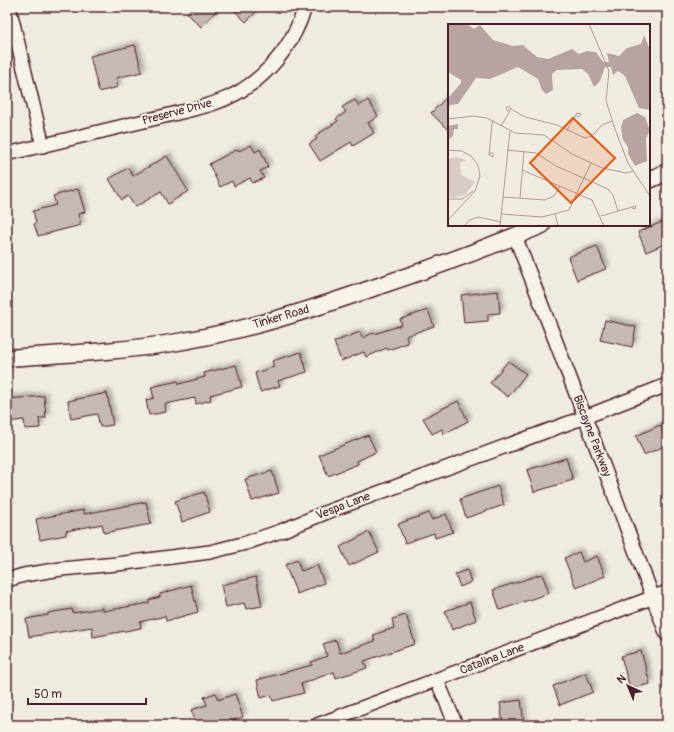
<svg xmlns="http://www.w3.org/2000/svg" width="674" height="732" font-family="Pangolin,sans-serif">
<defs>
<filter id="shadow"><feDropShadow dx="3.5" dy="-3.5" stdDeviation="2" flood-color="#0004"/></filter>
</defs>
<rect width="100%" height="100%" fill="#f0ebe0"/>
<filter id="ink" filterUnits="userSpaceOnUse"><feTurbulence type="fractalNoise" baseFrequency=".025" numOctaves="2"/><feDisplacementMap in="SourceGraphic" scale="8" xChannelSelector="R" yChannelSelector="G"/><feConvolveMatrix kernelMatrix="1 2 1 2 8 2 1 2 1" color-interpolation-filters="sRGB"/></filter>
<g filter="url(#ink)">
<path fill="#c6b8b3" stroke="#4a1f2b" filter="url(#shadow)" d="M 194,7 L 220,7 L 201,27 L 187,13 Z
M 231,7 L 261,7 L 246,22 Z
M 135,45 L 142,72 L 116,78 L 118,87 L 99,92 L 90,56 Z
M 449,95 L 449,131 L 431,113 Z
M 355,100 L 359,106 L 368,100 L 378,116 L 368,123 L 374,133 L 353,146 L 351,142 L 320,161 L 309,144 L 317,139 L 315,136 L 338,121 L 336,119 L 346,112 L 342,107 Z
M 251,145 L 255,152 L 260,149 L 268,167 L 260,171 L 264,178 L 252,183 L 250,178 L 234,186 L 232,181 L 220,187 L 209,164 L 238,149 L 239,151 Z
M 167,156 L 188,191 L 168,204 L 161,192 L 135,207 L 128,196 L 122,200 L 109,179 L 128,168 L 133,176 Z
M 78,189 L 85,212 L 78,214 L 81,225 L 38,236 L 34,224 L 36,223 L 33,211 L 56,205 L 53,196 Z
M 667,220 L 667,243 L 646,252 L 638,232 Z
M 597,246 L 606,269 L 577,280 L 568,257 Z
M 498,291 L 500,313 L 488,314 L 488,321 L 464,323 L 461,295 Z
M 428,310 L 434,326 L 406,336 L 408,343 L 388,350 L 387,348 L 366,357 L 364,352 L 341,361 L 334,342 L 360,332 L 362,338 L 373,333 L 374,334 L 402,325 L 400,319 Z
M 605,320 L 636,327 L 632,347 L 600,340 Z
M 301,352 L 307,372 L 278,381 L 280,386 L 260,392 L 255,373 L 274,367 L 272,361 Z
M 508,361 L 526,374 L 508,397 L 490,383 Z
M 236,365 L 242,387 L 210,395 L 211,400 L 196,404 L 195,398 L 165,404 L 166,412 L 149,415 L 146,400 L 154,398 L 151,387 L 178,381 L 179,384 L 205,377 L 204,373 Z
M 107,393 L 113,425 L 100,427 L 97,414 L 71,419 L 68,401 Z
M 44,396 L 46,418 L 39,418 L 40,428 L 25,429 L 24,420 L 7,422 L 7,399 Z
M 458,401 L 468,421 L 444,434 L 442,429 L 432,434 L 423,418 Z
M 660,425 L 663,431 L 667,429 L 667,445 L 644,455 L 636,436 Z
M 368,435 L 376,452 L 357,461 L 358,464 L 328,476 L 319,455 Z
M 566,458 L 573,480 L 534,492 L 527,470 Z
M 272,471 L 279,493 L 252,501 L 245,479 Z
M 498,486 L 504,505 L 466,518 L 460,499 Z
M 204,492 L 210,512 L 182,522 L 175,501 Z
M 146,502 L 151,524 L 104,533 L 102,524 L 66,531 L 66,535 L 40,540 L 36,519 L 84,510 L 84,514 Z
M 429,513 L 432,520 L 446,514 L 453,532 L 435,538 L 434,533 L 405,543 L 398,524 Z
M 369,532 L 379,552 L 349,566 L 340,547 Z
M 579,552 L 583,562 L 597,556 L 605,576 L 576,588 L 564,558 Z
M 297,560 L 301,571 L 317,565 L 324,583 L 297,594 L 285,565 Z
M 467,570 L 471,582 L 460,587 L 455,574 Z
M 542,574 L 549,593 L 500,610 L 493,590 Z
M 256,577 L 262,606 L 246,609 L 244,603 L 226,607 L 221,585 Z
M 191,585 L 198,612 L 166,621 L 165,616 L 140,622 L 141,628 L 93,637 L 92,627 L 29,637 L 26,619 L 48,615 L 48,613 L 72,609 L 73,613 L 102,608 L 103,611 L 149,603 L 149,600 L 160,597 L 160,594 Z
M 470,602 L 476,620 L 452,630 L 445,611 Z
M 406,615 L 415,644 L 364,661 L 367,668 L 336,678 L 334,672 L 301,684 L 304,693 L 273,701 L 271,695 L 261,698 L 257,680 L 312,665 L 311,662 L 327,656 L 323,644 L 336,640 L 340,653 L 375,641 L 373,635 L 394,628 L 392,619 Z
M 641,651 L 650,684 L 630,689 L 621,656 Z
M 586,673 L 593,692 L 560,705 L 553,686 Z
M 216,693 L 218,700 L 235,694 L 243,717 L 220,725 L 213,725 L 212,721 L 200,725 L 197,725 L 191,710 L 207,705 L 204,697 Z
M 521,700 L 524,725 L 503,725 L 500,703 Z"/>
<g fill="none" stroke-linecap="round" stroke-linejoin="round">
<g stroke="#4a1f2b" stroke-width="16">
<path id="minor" d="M 9,7 L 43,146
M 7,154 L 194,109 C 200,107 206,106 212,104 C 258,89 291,52 305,7
M 515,236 L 585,417 L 667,635
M 7,580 L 24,575 L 61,569 L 117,564 L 210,552 L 246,543 L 281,531 L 332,510 L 585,417 L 667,385
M 437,680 L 456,725
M 317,725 L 667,592"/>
</g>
<g stroke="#4a1f2b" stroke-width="19">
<path id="tertiary" d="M 649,180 L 667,172
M 7,358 C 62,354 118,352 172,343 C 241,332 307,311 373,288 C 430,269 487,248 542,225"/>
</g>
<use href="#minor" stroke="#f7f3e8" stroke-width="13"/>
<use href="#tertiary" stroke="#f7f3e8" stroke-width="16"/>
</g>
</g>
<g text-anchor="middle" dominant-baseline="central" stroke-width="4" stroke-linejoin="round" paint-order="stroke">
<g font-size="12" fill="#4a1f2b" stroke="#f7f3e8">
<text transform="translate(177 112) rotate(-15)">Preserve Drive</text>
<text transform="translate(281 317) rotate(-16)">Tinker Road</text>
<text transform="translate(592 436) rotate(69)">Biscayne Parkway</text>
<text transform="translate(343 506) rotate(-21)">Vespa Lane</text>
<text transform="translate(492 659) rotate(-21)">Catalina Lane</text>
</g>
</g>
<g transform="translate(448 24)">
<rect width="202" height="202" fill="#f0ebe0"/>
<path d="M 8,133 L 19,136 L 12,139 L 13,151 L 27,158 L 17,171 L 4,174 L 0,172 L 0,135 Z" fill="#d8cdc6"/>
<path d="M 0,0 L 19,0 L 26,5 L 32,1 L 45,16 L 65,22 L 75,21 L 89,33 L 100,35 L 124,25 L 131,30 L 139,27 L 148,28 L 155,38 L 161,38 L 159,29 L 171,32 L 179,24 L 193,20 L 196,11 L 202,26 L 202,86 L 191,84 L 177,52 L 170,47 L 165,51 L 163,43 L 157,43 L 152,57 L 146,63 L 140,50 L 134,45 L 109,46 L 104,50 L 105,66 L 98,70 L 94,66 L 90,55 L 70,43 L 42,55 L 28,54 L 10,80 L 2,81 L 0,85 L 0,74 L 13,59 L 13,56 L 0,48 ZM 189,89 L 197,93 L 202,107 L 198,114 L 199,137 L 187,142 L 180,130 L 180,123 L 175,116 L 173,104 L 175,96 ZM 10,100 L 10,105 L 6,105 L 5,112 L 0,116 L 0,102 Z" fill="#b7a4a2"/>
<path fill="none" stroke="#ae9998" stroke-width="1" d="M 141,0 L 161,47 L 158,77 L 167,105 L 180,139 L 202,172M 63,85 L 60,87 L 58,84 L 61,82 L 63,85 L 77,93 L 109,101 L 137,114 L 144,112 L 154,101 L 164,97M 0,95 L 25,92 L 39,94 L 67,109 L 96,111 L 124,130 L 154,144 L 178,149 L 185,147M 53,102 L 62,87M 119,106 L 129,89 L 133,90 L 131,93 L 128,92M 0,126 L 14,127 L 23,132 L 30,141 L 32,152 L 27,167 L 0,196M 59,126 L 88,129 L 108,142 L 160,165 L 165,171 L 170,187M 41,129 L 45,129 L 45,133 L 41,131 L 44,100 L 45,96M 74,146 L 144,176 L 156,202M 55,173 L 97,176 L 106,172 L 112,162M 72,174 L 76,127M 0,175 L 14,175 L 25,167M 53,190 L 94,193 L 121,186 L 143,139M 107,190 L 110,202M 153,192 L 188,182 L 187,185 L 184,184M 16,202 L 22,196 L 30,193 L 53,198M 52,202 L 62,107"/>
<path fill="#e8590c" fill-opacity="0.15" stroke="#e8590c" stroke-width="2" d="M 125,94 L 167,134 L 123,179 L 82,139 Z"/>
<rect width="202" height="202" fill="none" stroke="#4a1f2b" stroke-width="2"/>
</g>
<rect width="674" height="732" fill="none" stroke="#f7f3e8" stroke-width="24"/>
<rect x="12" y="12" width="650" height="708" fill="none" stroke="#4a1f2b" stroke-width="1.5" filter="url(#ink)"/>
<g transform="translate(628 686) rotate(316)" stroke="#f7f3e8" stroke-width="3" paint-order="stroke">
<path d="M0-3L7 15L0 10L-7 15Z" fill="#4a1f2b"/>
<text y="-6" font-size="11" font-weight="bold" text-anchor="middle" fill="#4a1f2b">N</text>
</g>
<path d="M28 698v6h118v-6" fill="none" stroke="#4a1f2b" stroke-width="2"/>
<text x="34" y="698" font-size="12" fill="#4a1f2b" stroke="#f7f3e8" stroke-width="3" paint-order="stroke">50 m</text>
</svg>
